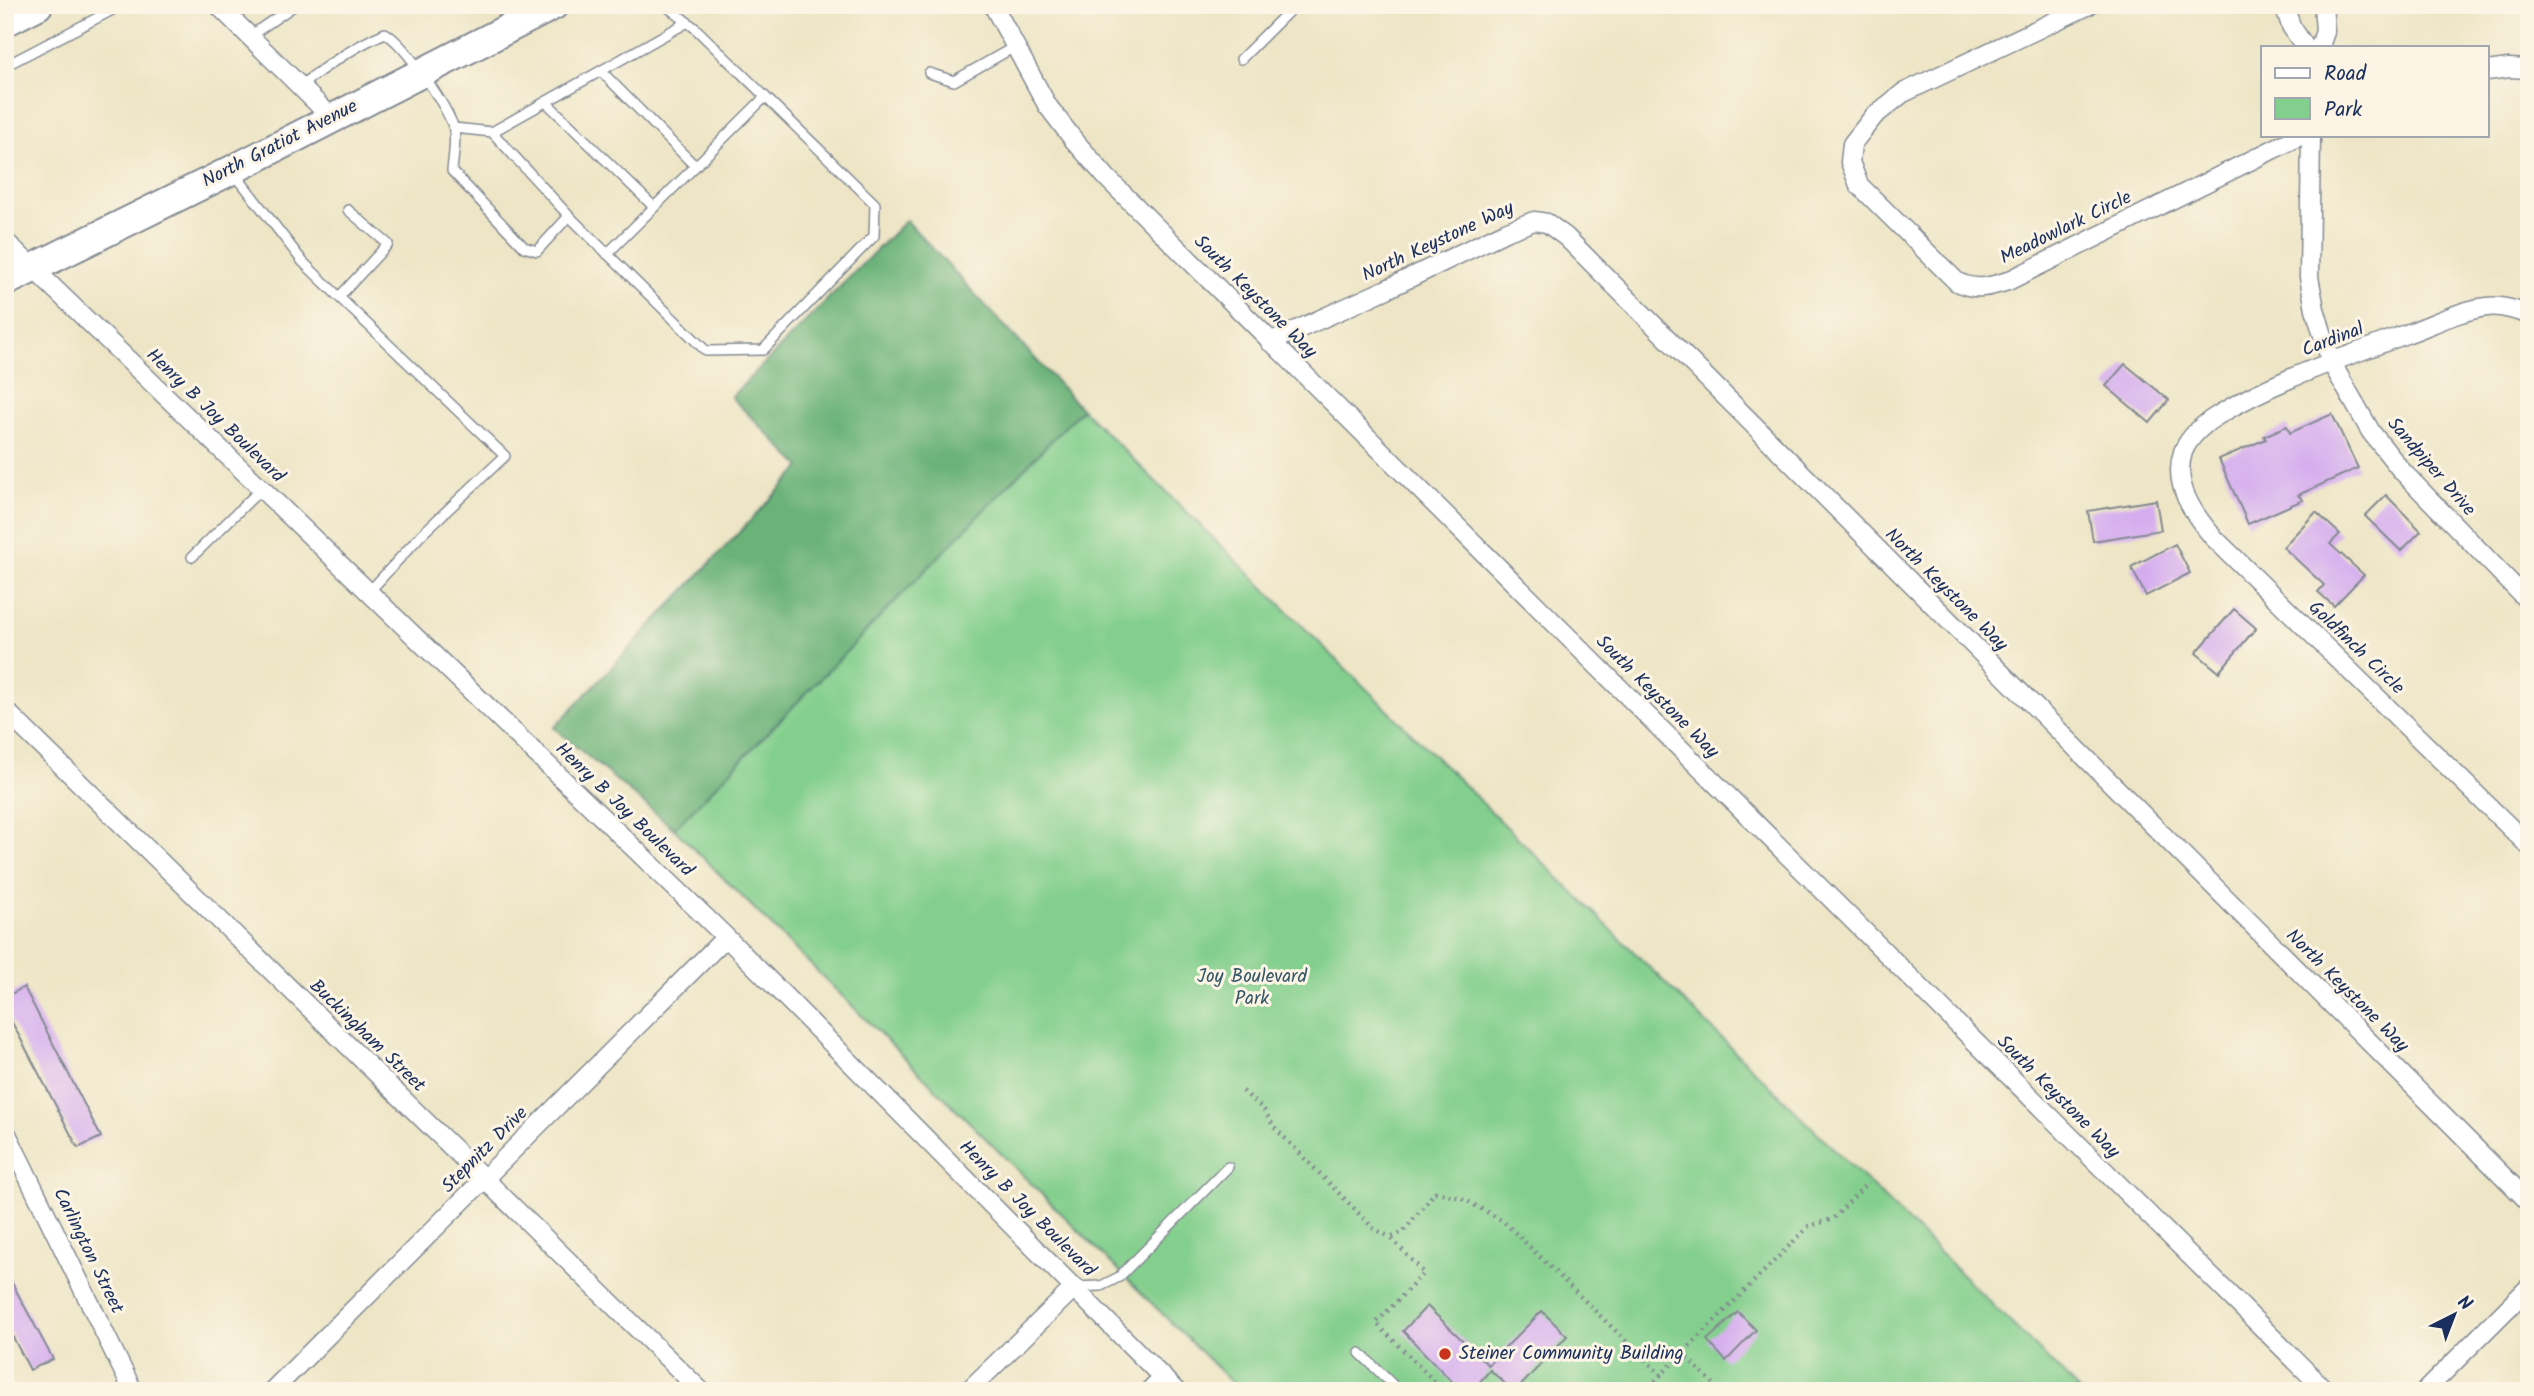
<svg xmlns="http://www.w3.org/2000/svg" width="2534" height="1396" font-family="Kalam,sans-serif">
<rect width="100%" height="100%" fill="#fcf5e5"/>
<filter id="ink" filterUnits="userSpaceOnUse"><feTurbulence type="fractalNoise" baseFrequency=".0143" numOctaves="2"/><feDisplacementMap in="SourceGraphic" scale="14" xChannelSelector="R" yChannelSelector="G"/><feConvolveMatrix kernelMatrix="1 2 1 2 8 2 1 2 1" color-interpolation-filters="sRGB"/></filter>
<filter id="wash" filterUnits="userSpaceOnUse"><feTurbulence type="fractalNoise" baseFrequency=".00686" numOctaves="4" result="noise"/><feDisplacementMap in="SourceGraphic" scale="28" xChannelSelector="R" yChannelSelector="G"/><feGaussianBlur stdDeviation="1.57" result="paint"/><feColorMatrix in="noise" values="0 0 0 0 0 0 0 0 0 0 0 0 0 0 0 0 0 1.4 0 .05"/><feComposite in="paint" operator="in"/></filter>
<g filter="url(#wash)">
<rect width="100%" height="100%" fill="#ede5c5"/>
<path fill="#83cf8d" stroke="#4f7f76" stroke-width="2" d="M 1082,409 L 2080,1391 L 1240,1391 L 674,829 Z"/>
<path fill="#6ab278" stroke="#42706b" stroke-width="2" d="M 906,220 L 1082,409 L 674,829 L 554,728 L 801,467 L 731,397 Z"/>
<g id="blocks">
<path fill="#d5adef" d="M 2125,364 L 2169,400 L 2150,423 L 2106,386 Z
M 2332,414 L 2358,468 L 2298,495 L 2303,500 L 2248,524 L 2219,459 L 2266,439 L 2264,436 L 2287,426 L 2290,433 Z
M 2386,495 L 2421,531 L 2401,551 L 2365,516 Z
M 2156,500 L 2161,530 L 2093,541 L 2088,511 Z
M 2316,512 L 2340,534 L 2330,544 L 2364,575 L 2334,606 L 2318,592 L 2324,585 L 2283,547 Z
M 2175,544 L 2190,573 L 2146,596 L 2131,567 Z
M 2234,609 L 2256,628 L 2219,672 L 2196,653 Z
M 24,987 L 101,1137 L 78,1148 L 5,1009 L 5,997 Z
M 5,1270 L 53,1359 L 30,1370 L 5,1322 Z
M 1427,1306 L 1488,1365 L 1542,1311 L 1567,1336 L 1516,1391 L 1513,1391 L 1490,1370 L 1472,1391 L 1461,1391 L 1403,1331 Z
M 1738,1312 L 1756,1330 L 1726,1361 L 1707,1340 Z"/>
</g>
</g>
<g filter="url(#ink)">
<use href="#blocks" fill-opacity="0" stroke="#848a92" stroke-width="2"/>
<g fill="none" stroke-linecap="round" stroke-linejoin="round">
<g stroke="#848a92" stroke-width="12">
<path id="service" d="M 250,36 L 295,5
M 1241,59 L 1295,5
M 5,66 L 122,5
M 601,71 L 695,166
M 929,73 L 954,81 L 1016,46
M 300,86 C 327,65 353,47 385,33 C 405,44 445,104 453,126 C 457,138 453,158 452,171 L 524,247 L 537,251 L 569,216
M 546,102 L 654,207
M 454,128 L 492,132 L 686,23
M 492,132 L 569,216 L 706,351 L 763,350 L 874,236 L 875,204 L 695,28 L 665,5
M 235,174 L 303,262 L 339,297 L 388,244 L 348,210
M 607,254 L 765,97
M 339,297 L 505,456 L 422,534 L 368,593
M 192,557 L 260,490
M 1075,1287 L 1101,1286 L 1119,1277 L 1228,1167
M 1360,1353 L 1399,1391"/>
</g>
<g stroke="#848a92" stroke-width="21">
<path id="minor" d="M 218,5 L 332,118
M 993,5 L 1047,105 L 1073,139 L 1107,178 L 2326,1391
M 2089,5 L 1903,93 L 1874,116 L 1852,144 L 1850,162 L 1859,185 L 1957,282 C 1976,291 1989,287 2008,281 L 2302,135
M 2284,5 L 2291,26 L 2305,47
M 2320,47 L 2325,31 L 2323,5
M 2487,71 L 2509,68 L 2529,69
M 2311,135 L 2309,277 L 2315,309 L 2331,362 L 2371,432 L 2401,470 L 2529,602
M 5,241 L 726,937 L 1176,1391
M 2529,315 C 2516,310 2501,305 2487,307 C 2460,310 2432,325 2406,334 C 2344,358 2277,379 2220,414 C 2206,422 2189,436 2183,452 C 2172,485 2194,515 2214,538 L 2529,846
M 1270,342 L 1387,289 L 1505,232 L 1534,221 L 1547,223 L 1566,237 L 2529,1202
M 5,710 L 701,1391
M 5,1130 L 133,1391
M 272,1391 L 726,937
M 968,1391 L 1075,1287
M 1149,1391 L 1163,1377
M 2425,1391 L 2529,1287"/>
</g>
<g stroke="#848a92" stroke-width="32">
<path id="primary" d="M 5,22 L 38,5
M 5,282 L 232,170 L 554,5"/>
</g>
<path stroke="#848a92" stroke-width="4.5" stroke-dasharray="2 5" stroke-linecap="butt" d="M 1243,1091 L 1264,1110 L 1274,1127 L 1374,1229 L 1390,1237
M 1682,1353 L 1721,1391
M 1444,1391 L 1376,1323 L 1424,1273 L 1390,1237 L 1403,1232 L 1435,1192 L 1462,1198 L 1503,1221 L 1661,1375
M 1645,1391 L 1809,1226 L 1833,1219 L 1868,1182"/>
<use href="#service" stroke="#fff" stroke-width="9"/>
<use href="#minor" stroke="#fff" stroke-width="18"/>
<use href="#primary" stroke="#fff" stroke-width="28"/>
</g>
</g>
<circle fill="#c8321e" stroke="#fcf5e5" stroke-width="2.5" cx="1445" cy="1354" r="7"/>
<g text-anchor="middle" dominant-baseline="central" stroke-width="6" stroke-linejoin="round" paint-order="stroke">
<g font-size="19" fill="#1b2f5e" stroke="#fcf5e5">
<text transform="translate(280 144) rotate(-27)">North Gratiot Avenue</text>
<text transform="translate(2066 228) rotate(-26)">Meadowlark Circle</text>
<text transform="translate(1438 242) rotate(-25)">North Keystone Way</text>
<text transform="translate(1255 297) rotate(45)">South Keystone Way</text>
<text transform="translate(2333 340) rotate(-21)">Cardinal</text>
<text transform="translate(215 416) rotate(44)">Henry B Joy Boulevard</text>
<text transform="translate(2431 467) rotate(49)">Sandpiper Drive</text>
<text transform="translate(1946 590) rotate(45)">North Keystone Way</text>
<text transform="translate(2356 648) rotate(44)">Goldfinch Circle</text>
<text transform="translate(1657 697) rotate(45)">South Keystone Way</text>
<text transform="translate(624 810) rotate(44)">Henry B Joy Boulevard</text>
<text transform="translate(2347 991) rotate(45)">North Keystone Way</text>
<text transform="translate(367 1036) rotate(44)">Buckingham Street</text>
<text transform="translate(2058 1097) rotate(45)">South Keystone Way</text>
<text transform="translate(485 1150) rotate(-45)">Stepnitz Drive</text>
<text transform="translate(1027 1209) rotate(45)">Henry B Joy Boulevard</text>
<text transform="translate(88 1251) rotate(64)">Carlington Street</text>
</g>
<g font-size="19" fill="#35576a" stroke="#fcf5e5">
<text x="1252" y="977">Joy Boulevard<tspan x="1252" dy="22">Park</tspan></text>
</g>
<g font-size="19" fill="#1b2f5e" stroke="#fcf5e5" text-anchor="start">
<text x="1459" y="1354">Steiner Community Building</text>
</g>
</g>
<rect width="2534" height="1396" fill="none" stroke="#fcf5e5" stroke-width="28"/>
<rect x="2261" y="46" width="228" height="91" fill="#fcf5e5" stroke="#a2a6af" stroke-width="2"/>
<rect x="2275" y="68" width="35" height="10" fill="#ffffff" stroke="#a2a6af" stroke-width="2"/>
<text x="2324" y="80" font-size="21" fill="#1b2f5e">Road</text>
<rect x="2275" y="98" width="35" height="21" fill="#83cf8d" stroke="#a2a6af" stroke-width="2"/>
<text x="2324" y="116" font-size="21" fill="#1b2f5e">Park</text>
<g transform="translate(2454 1315) rotate(42)" stroke="#fcf5e5" stroke-width="5" paint-order="stroke">
<path d="M0-5L12 26L0 18L-12 26Z" fill="#1b2f5e"/>
<text y="-10" font-size="19" font-weight="bold" text-anchor="middle" fill="#1b2f5e">N</text>
</g>
</svg>
